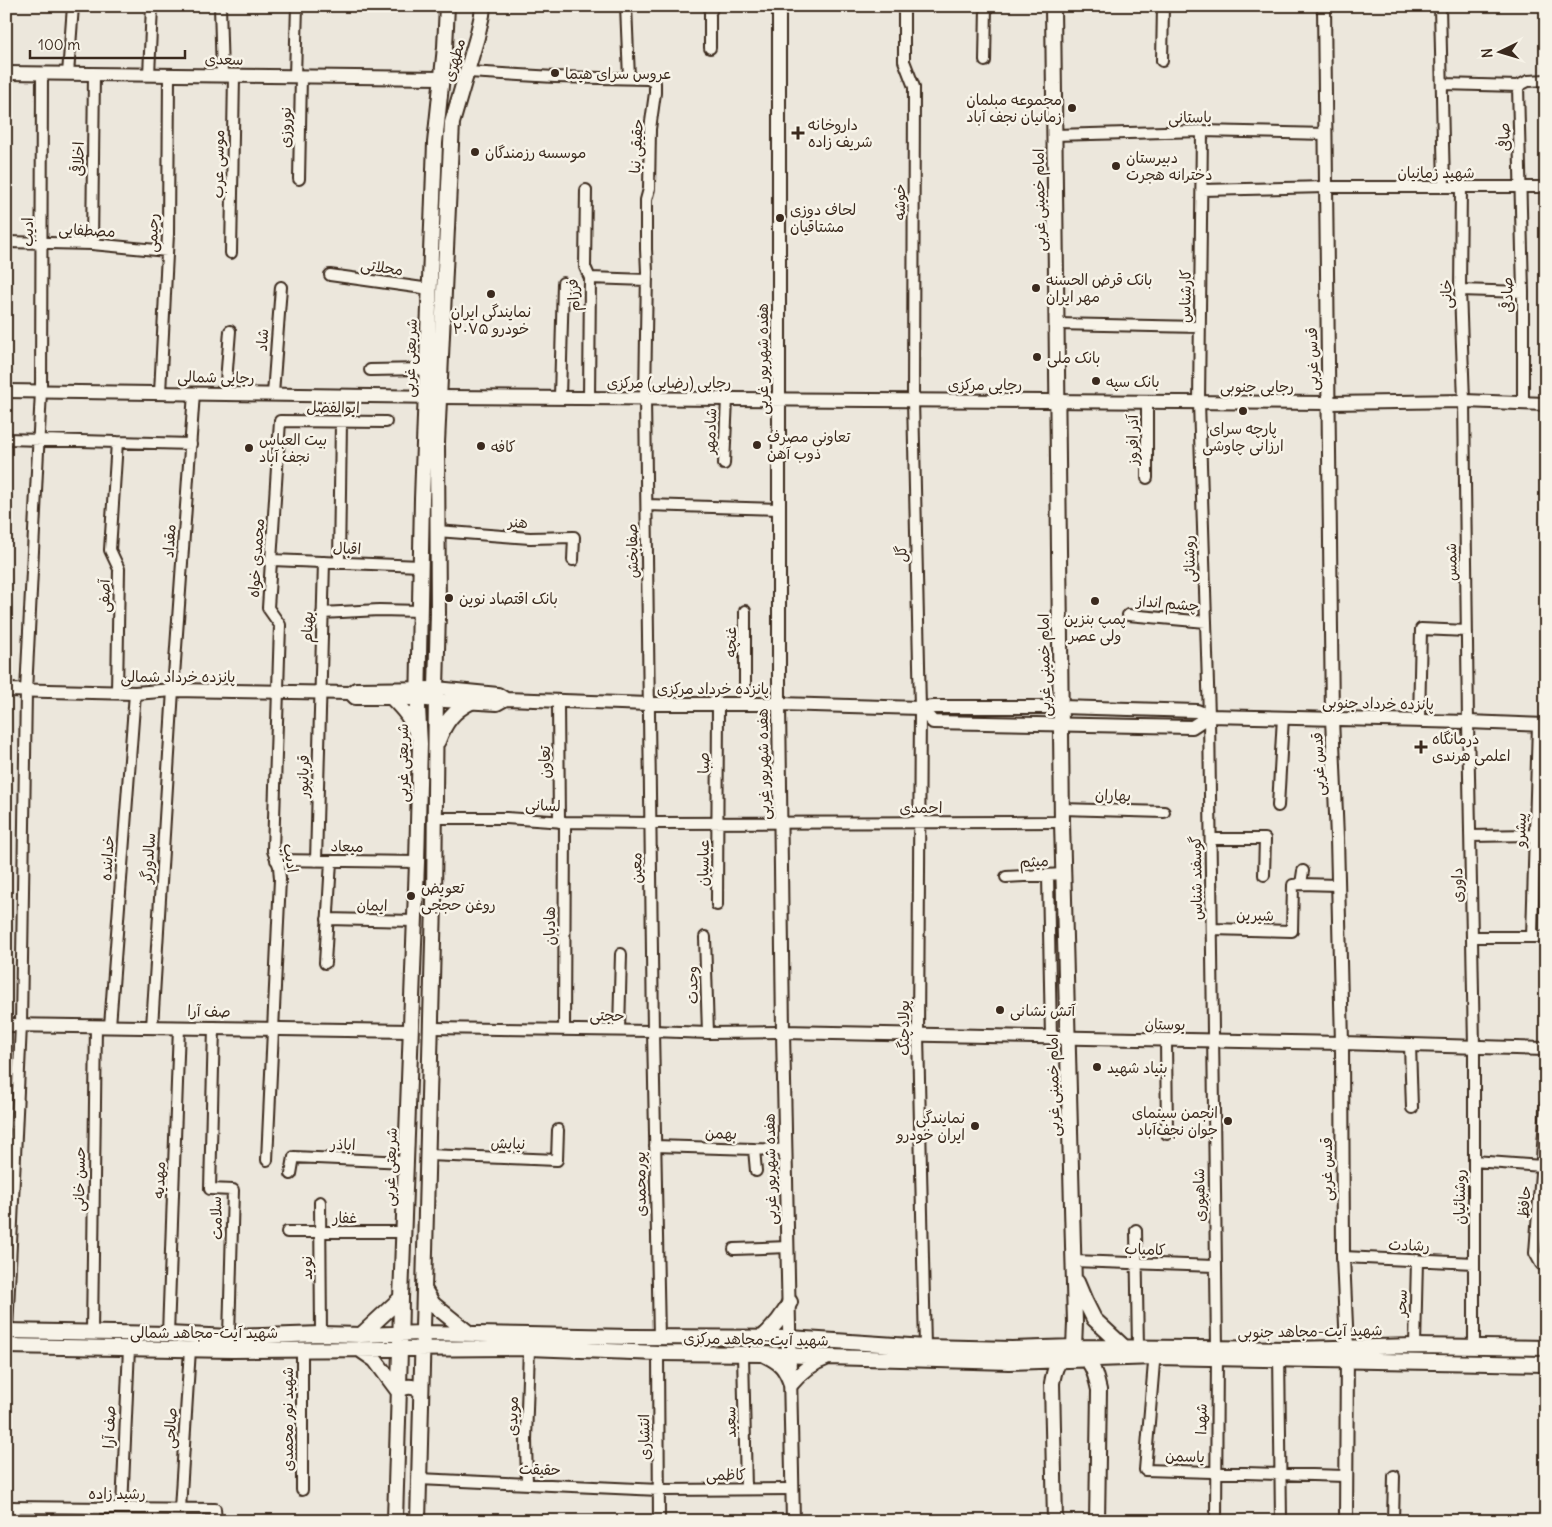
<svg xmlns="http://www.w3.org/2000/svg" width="1552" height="1527" font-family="Delius,'Playpen Sans Arabic',sans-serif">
<rect width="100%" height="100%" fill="#ece7dc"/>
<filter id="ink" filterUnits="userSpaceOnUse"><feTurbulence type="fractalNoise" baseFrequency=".02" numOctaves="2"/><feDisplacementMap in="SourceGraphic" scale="10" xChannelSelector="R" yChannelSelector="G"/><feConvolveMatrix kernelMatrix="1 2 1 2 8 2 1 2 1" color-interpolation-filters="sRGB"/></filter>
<g filter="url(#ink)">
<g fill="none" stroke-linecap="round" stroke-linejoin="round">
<g stroke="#3b2a1e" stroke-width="14">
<path id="minor" d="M 220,6 L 222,75
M 626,6 L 629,78
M 904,6 L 904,61 L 914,87 L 913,400 L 920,708 L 918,1035 L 925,1347
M 1440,6 L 1444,187
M 710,48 L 710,13 L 713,6
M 985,61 L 986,6
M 1162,61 L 1163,6
M 468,72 L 555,77 L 648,79 L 655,83 L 655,93 L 650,129 L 649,189 L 646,200 L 646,249 L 647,272 L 645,398 L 653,1031 L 659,1338
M 68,74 L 73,6
M 149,75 L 152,6
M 295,76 L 297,6
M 1442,84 L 1518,86 L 1528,81 L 1546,80
M 1518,86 L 1523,292 L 1523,403
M 1202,131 L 1199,402 L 1209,716 L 1217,1348 L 1216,1521
M 1054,135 L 1202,131 L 1326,134
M 299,179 L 301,76
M 1461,187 L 1460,290 L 1464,401 L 1468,722 L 1474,1047 L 1474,1346
M 586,190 L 585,267 L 590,278 L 589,398
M 1202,190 L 1326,187 L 1546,187
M 6,242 L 92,244 L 167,251
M 92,244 L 94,74
M 231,253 L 234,75
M 330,275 L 430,289
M 590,278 L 647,280
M 1460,290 L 1523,292
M 1056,324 L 1200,327
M 370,370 L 426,369
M 160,393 L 168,234 L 169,75
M 225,394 L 230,331
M 273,394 L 281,287
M 560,397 L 563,283
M 6,439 L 191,444
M 117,442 L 110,550 L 119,569 L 117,692
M 724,464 L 727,399
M 1147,478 L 1147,402
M 647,505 L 779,509
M 437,531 L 530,538 L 574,537 L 573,560
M 272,560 L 421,566
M 339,562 L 341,422
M 745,611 L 745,704
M 322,613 L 379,610 L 421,611
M 1128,615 L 1206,622
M 558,702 L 559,822
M 1419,720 L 1421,629 L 1467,631
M 1278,806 L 1283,717
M 1062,809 L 1164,812
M 434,818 L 506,818 L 565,822 L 651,823 L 1062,822
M 1470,836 L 1535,835
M 1211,839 L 1265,839 L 1264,875
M 276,860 L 417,862
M 316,861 L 324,562
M 1048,875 L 1051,1038
M 1006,877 L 1064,874
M 1301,884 L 1338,885
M 717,905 L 718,704
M 327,919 L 415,921
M 1212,929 L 1292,931 L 1293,885 L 1301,884 L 1303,871
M 705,937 L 708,1033
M 1473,937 L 1546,937
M 1532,937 L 1538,724
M 325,963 L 331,861
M 110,1026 L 135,693
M 152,1027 L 173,690 L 194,393
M 214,1027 L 210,1189 L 233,1190 L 229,1337
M 431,1028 L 653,1031 L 708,1033 L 783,1032
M 564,1030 L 565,822
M 619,1030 L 621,954
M 1166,1040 L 1167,1134
M 1410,1045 L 1412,1108
M 1546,1105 L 1535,1253 L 1541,1264 L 1546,1265
M 655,1146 L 786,1150
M 754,1149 L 756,1171
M 428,1155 L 557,1160 L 558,1130
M 267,1160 L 280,879 L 279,866 L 273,851 L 280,625 L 268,608 L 280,421 L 386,422
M 1474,1161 L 1542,1166
M 291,1174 L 294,1157 L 406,1162
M 320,1202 L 321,1334
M 1136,1230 L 1138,1348
M 287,1232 L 404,1232
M 734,1249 L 788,1247
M 1343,1257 L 1474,1263
M 1073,1261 L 1215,1266
M 7,1331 L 21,1025 L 26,691 L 41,391 L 42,73
M 92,1332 L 96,1026
M 168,1334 L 179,1027
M 1415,1346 L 1417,1260
M 1155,1351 L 1145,1470 L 1345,1476
M 1279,1352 L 1281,1521
M 658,1353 L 659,1521
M 743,1354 L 746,1489
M 419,1479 L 659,1490 L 793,1489
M 527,1484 L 526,1440 L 529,1348
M 302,1490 L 302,1349
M 6,1507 L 215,1509 L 216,1521
M 122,1508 L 129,1348
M 180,1509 L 190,1349
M 13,1521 L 14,1507
M 94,1521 L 94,1508
M 1393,1521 L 1394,1476"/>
</g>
<g stroke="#3b2a1e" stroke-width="16">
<path id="tertiary" d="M 779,6 L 779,704 L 783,1032 L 793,1521
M 1324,6 L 1332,718 L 1337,838 L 1342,1043 L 1343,1257 L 1347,1348 L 1346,1521
M 6,73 L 441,78
M 6,391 L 440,397 L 1329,403 L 1464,401 L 1546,404
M 6,690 L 135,693 L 173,690 L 350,693 L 356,689 L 436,688 L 498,694 L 506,699
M 350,693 L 355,698 L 392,698 L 497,704 L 506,699 L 649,704 L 779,704 L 920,708 L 934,707 L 1061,707 L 1197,711 L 1209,716 L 1468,722 L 1546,725
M 920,708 L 933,722 L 1192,727 L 1209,716
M 6,1025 L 411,1031
M 783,1032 L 1342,1043 L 1546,1049"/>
</g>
<g stroke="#3b2a1e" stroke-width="18">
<path id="secondary" d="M 1053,6 L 1062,822 L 1075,1323 L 1074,1347 C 1092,1362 1094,1368 1099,1390 L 1097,1521
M 392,698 C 403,709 412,719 417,734
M 438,741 C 445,722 453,711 471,702
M 1077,1282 L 1085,1301 L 1094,1319 L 1124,1347
M 424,1289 L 433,1304 L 470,1334
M 6,1331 L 168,1334 L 229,1337 L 321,1334 L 361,1335 L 423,1333 L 632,1337 L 790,1338 L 925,1347 L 1012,1349 L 1074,1347 L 1295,1349 L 1415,1346 L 1546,1348
M 361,1335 L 401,1298
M 762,1338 C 774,1327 783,1317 790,1302
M 6,1346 L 232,1350 L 529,1348 L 658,1353 L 762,1354 L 828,1357 L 1010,1362 L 1155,1357 L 1546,1364
M 359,1349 L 375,1360 L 398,1391 C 407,1385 412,1386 421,1390
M 765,1355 C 781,1363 785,1367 791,1384
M 791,1384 C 801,1372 811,1363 826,1358
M 395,1521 C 397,1446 400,1372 401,1298 L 417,862 L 420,744 L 418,708 L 422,499 L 435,143 L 445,47 L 447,6
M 418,1521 L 434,903 L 436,688 L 438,613 L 437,443 L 445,270 L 452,123 L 477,37 L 482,15 L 483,6
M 1055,1521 L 1052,1383 C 1054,1372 1056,1363 1064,1356"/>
</g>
<use href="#minor" stroke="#f7f3e8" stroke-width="10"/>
<use href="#tertiary" stroke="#f7f3e8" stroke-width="12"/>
<use href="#secondary" stroke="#f7f3e8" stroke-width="14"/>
</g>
</g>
<g fill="#3b2a1e" stroke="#f7f3e8" stroke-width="2">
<circle cx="555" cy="73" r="5"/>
<circle cx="1072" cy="108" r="5"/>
<path d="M795.5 125.5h5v5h5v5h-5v5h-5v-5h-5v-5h5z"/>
<circle cx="475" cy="152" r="5"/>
<circle cx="1116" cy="166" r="5"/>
<circle cx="780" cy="218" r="5"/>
<circle cx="1036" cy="288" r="5"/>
<circle cx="491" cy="294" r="5"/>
<circle cx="1037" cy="357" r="5"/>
<circle cx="1096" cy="381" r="5"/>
<circle cx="1243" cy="411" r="5"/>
<circle cx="757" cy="445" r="5"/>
<circle cx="481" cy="446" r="5"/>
<circle cx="249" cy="448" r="5"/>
<circle cx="449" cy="598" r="5"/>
<circle cx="1095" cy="601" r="5"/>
<path d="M1418.5 739.5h5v5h5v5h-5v5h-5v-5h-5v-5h5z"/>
<circle cx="411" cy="896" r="5"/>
<circle cx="1000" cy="1010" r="5"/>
<circle cx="1097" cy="1067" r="5"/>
<circle cx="1228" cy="1121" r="5"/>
<circle cx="975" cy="1126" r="5"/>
</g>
<g text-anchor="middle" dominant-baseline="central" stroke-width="5" stroke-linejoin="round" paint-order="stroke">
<g font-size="15" fill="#3b2a1e" stroke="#f7f3e8">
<text transform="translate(224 59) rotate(1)">سعدی</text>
<text transform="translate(454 60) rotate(-74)">مطهری</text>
<text transform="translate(1190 117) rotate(-1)">باستانی</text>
<text transform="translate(285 127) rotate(-89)">نوروزی</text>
<text transform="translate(1504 137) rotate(-91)">صافی</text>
<text transform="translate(636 146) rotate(-87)">حقیقی نیا</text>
<text transform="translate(78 159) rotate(-89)">اخلاقی</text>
<text transform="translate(218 164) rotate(-89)">موسی عرب</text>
<text x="1436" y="172">شهید زمانیان</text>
<text transform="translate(1039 200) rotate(-91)">امام خمینی غربی</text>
<text transform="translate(899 202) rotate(-90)">خوشه</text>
<text transform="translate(87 230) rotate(3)">مصطفایی</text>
<text transform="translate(27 232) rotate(-90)">ادیب</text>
<text transform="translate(152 233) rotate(-88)">رحیمی</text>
<text transform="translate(382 267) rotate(8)">محلاتی</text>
<text transform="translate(1446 294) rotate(-91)">خانی</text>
<text transform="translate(573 295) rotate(-94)">فرزام</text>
<text transform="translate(1507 295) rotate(-91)">صادقی</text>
<text transform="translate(1185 296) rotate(-89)">کارشناس</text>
<text transform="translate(262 340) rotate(-86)">شاد</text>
<text transform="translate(410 358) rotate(-88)">شریعتی غربی</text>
<text transform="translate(762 359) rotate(-90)">هفده شهریور غربی</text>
<text transform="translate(1312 359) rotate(-91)">قدس غربی</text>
<text transform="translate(216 377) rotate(1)">رجایی شمالی</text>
<text x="669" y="382">رجایی (رضایی) مرکزی</text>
<text x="985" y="384">رجایی مرکزی</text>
<text x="1257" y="386">رجایی جنوبی</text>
<text transform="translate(333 407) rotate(1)">ابوالفضل</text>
<text transform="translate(710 431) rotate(-88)">شادمهر</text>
<text transform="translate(1132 440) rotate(-90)">آذر افروز</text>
<text transform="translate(518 522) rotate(3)">هنر</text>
<text transform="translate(169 541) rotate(-86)">مقداد</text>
<text transform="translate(347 548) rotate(3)">اقبال</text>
<text transform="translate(632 551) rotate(-91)">صفابخش</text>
<text transform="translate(901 554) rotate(-91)">گل</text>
<text transform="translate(256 558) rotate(-86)">محمدی خواه</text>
<text transform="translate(1189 559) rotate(-92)">روشنائی</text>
<text transform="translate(1451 562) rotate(-91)">شمس</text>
<text transform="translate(104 596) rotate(-89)">آصفی</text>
<text transform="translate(1168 603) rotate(5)">چشم انداز</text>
<text transform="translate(307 627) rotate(-88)">بهنام</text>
<text transform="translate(730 642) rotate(-90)">غنچه</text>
<text transform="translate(1044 665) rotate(-91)">امام خمینی غربی</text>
<text x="178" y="676">پانزده خرداد شمالی</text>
<text x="713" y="688">پانزده خرداد مرکزی</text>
<text transform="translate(1378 703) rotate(1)">پانزده خرداد جنوبی</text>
<text transform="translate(544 762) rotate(-90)">تعاون</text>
<text transform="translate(402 763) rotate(-90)">شریعتی غربی</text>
<text transform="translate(703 763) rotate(-90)">صبا</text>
<text transform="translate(763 764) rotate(-91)">هفده شهریور غربی</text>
<text transform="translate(1318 764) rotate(-92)">قدس غربی</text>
<text transform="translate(303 776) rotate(-89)">قربانپور</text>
<text transform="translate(1113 795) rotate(2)">بهاران</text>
<text transform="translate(543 805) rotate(3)">لسانی</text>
<text x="921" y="807">احمدی</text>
<text transform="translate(1520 830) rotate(-88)">پیشرو</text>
<text transform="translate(347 846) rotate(1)">میعاد</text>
<text transform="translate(107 858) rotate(-86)">خدابنده</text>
<text transform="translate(148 858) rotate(-86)">سالدورگر</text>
<text transform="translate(291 858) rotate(81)">ادیب</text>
<text transform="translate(1034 861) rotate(-3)">میثم</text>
<text transform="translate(703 863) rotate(-89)">عباسیان</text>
<text transform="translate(636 868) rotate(-91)">معین</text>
<text transform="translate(1196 878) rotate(-91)">گوسفند شناس</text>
<text transform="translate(1457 885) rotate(-91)">داوری</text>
<text transform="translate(372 905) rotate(1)">ایمان</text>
<text transform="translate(1255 915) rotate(1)">شیرین</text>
<text transform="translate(549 926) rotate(-90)">هادیان</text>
<text transform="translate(692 985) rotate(-91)">وحدت</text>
<text transform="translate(209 1011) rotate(1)">صف آرا</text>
<text transform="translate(607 1015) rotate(1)">حجتی</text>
<text transform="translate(1165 1024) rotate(1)">بوستان</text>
<text transform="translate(903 1028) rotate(-90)">پولادچنگ</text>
<text transform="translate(1053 1085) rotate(-91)">امام خمینی غربی</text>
<text transform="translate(721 1133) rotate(2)">بهمن</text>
<text transform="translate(508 1143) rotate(2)">نیایش</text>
<text transform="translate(343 1144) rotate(2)">اباذر</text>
<text transform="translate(390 1167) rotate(-88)">شریعتی غربی</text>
<text transform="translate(770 1169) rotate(-91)">هفده شهریور غربی</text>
<text transform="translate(1326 1169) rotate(-90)">قدس غربی</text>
<text transform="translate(79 1179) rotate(-89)">حسن خانی</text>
<text transform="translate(159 1180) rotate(-88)">مهدیه</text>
<text transform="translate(640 1184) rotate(-91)">پورمحمدی</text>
<text transform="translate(1199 1195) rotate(-91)">شاهپوری</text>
<text transform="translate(1459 1197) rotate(-90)">روشنائیان</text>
<text transform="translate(1524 1202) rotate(-86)">حافظ</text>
<text x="345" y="1217">غفار</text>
<text transform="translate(216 1218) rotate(-92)">سلامت</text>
<text transform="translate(1409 1245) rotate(2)">رشادت</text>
<text transform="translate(1145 1249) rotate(2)">کامیاب</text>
<text transform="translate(306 1268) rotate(-90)">نوید</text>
<text transform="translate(1401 1303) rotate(-88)">سحر</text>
<text transform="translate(1310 1331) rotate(-1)">شهید آیت-مجاهد جنوبی</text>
<text x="204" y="1332">شهید آیت-مجاهد شمالی</text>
<text transform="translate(756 1339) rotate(1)">شهید آیت-مجاهد مرکزی</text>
<text transform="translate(512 1416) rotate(-89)">مویدی</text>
<text transform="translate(287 1419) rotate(-90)">شهید نور محمدی</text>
<text transform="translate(1201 1419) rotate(-89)">شهدا</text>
<text transform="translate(730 1422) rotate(-91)">سعید</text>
<text transform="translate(109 1427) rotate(-88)">صف آرا</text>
<text transform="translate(170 1428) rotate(-87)">صالحی</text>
<text transform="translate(644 1437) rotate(-91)">انتشاری</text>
<text transform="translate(1185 1456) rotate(2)">یاسمن</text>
<text transform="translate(540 1469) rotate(2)">حقیقت</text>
<text x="726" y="1474">کاظمی</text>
<text x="117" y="1493">رشید زاده</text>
</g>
<g font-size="15" fill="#3b2a1e" stroke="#f7f3e8" text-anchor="start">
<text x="565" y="73">عروس سرای هیما</text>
<text x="1062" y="99" text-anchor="end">مجموعه مبلمان<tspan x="1062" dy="17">زمانیان نجف آباد</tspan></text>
<text x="808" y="124">داروخانه<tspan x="808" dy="17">شریف زاده</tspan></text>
<text x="485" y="152">موسسه رزمندگان</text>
<text x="1126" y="157">دبیرستان<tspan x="1126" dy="17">دخترانه هجرت</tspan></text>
<text x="790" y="209">لحاف دوزی<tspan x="790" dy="17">مشتاقیان</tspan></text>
<text x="1046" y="279">بانک قرض الحسنه<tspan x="1046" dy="17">مهر ایران</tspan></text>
<text x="491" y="311" text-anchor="middle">نمایندگی ایران<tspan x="491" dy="17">خودرو ۲۰۷۵</tspan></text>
<text x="1047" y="357">بانک ملی</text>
<text x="1106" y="381">بانک سپه</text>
<text x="1243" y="428" text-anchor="middle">پارچه سرای<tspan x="1243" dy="17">ارزانی چاوشی</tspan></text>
<text x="767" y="436">تعاونی مصرف<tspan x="767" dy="17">ذوب آهن</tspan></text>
<text x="259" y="439">بیت العباس<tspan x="259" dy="17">نجف آباد</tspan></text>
<text x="491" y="446">کافه</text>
<text x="459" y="598">بانک اقتصاد نوین</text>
<text x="1095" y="618" text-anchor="middle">پمپ بنزین<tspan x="1095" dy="17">ولی عصر</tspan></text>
<text x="1432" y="738">درمانگاه<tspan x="1432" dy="17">اعلمی هرندی</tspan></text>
<text x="421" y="887">تعویض<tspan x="421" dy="17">روغن حججی</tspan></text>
<text x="1010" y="1010">آتش نشانی</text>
<text x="1107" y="1067">بنیاد شهید</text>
<text x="1218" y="1112" text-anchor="end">انجمن سینمای<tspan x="1218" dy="17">جوان نجف‌آباد</tspan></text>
<text x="965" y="1117" text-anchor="end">نمایندگی<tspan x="965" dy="17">ایران خودرو</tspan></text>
</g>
</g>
<rect width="1552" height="1527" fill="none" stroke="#f7f3e8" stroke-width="25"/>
<rect x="12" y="12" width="1527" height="1502" fill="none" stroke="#3b2a1e" stroke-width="2" filter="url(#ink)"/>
<g transform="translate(1500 52) rotate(265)" stroke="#f7f3e8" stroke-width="4" paint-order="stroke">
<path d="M0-4L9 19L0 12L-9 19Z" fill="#3b2a1e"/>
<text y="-8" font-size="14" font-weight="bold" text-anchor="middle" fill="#3b2a1e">N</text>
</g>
<path d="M30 50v8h155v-8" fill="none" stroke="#3b2a1e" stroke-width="2.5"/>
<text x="38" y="50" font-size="15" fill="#3b2a1e" stroke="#f7f3e8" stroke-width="4" paint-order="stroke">100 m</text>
</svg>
